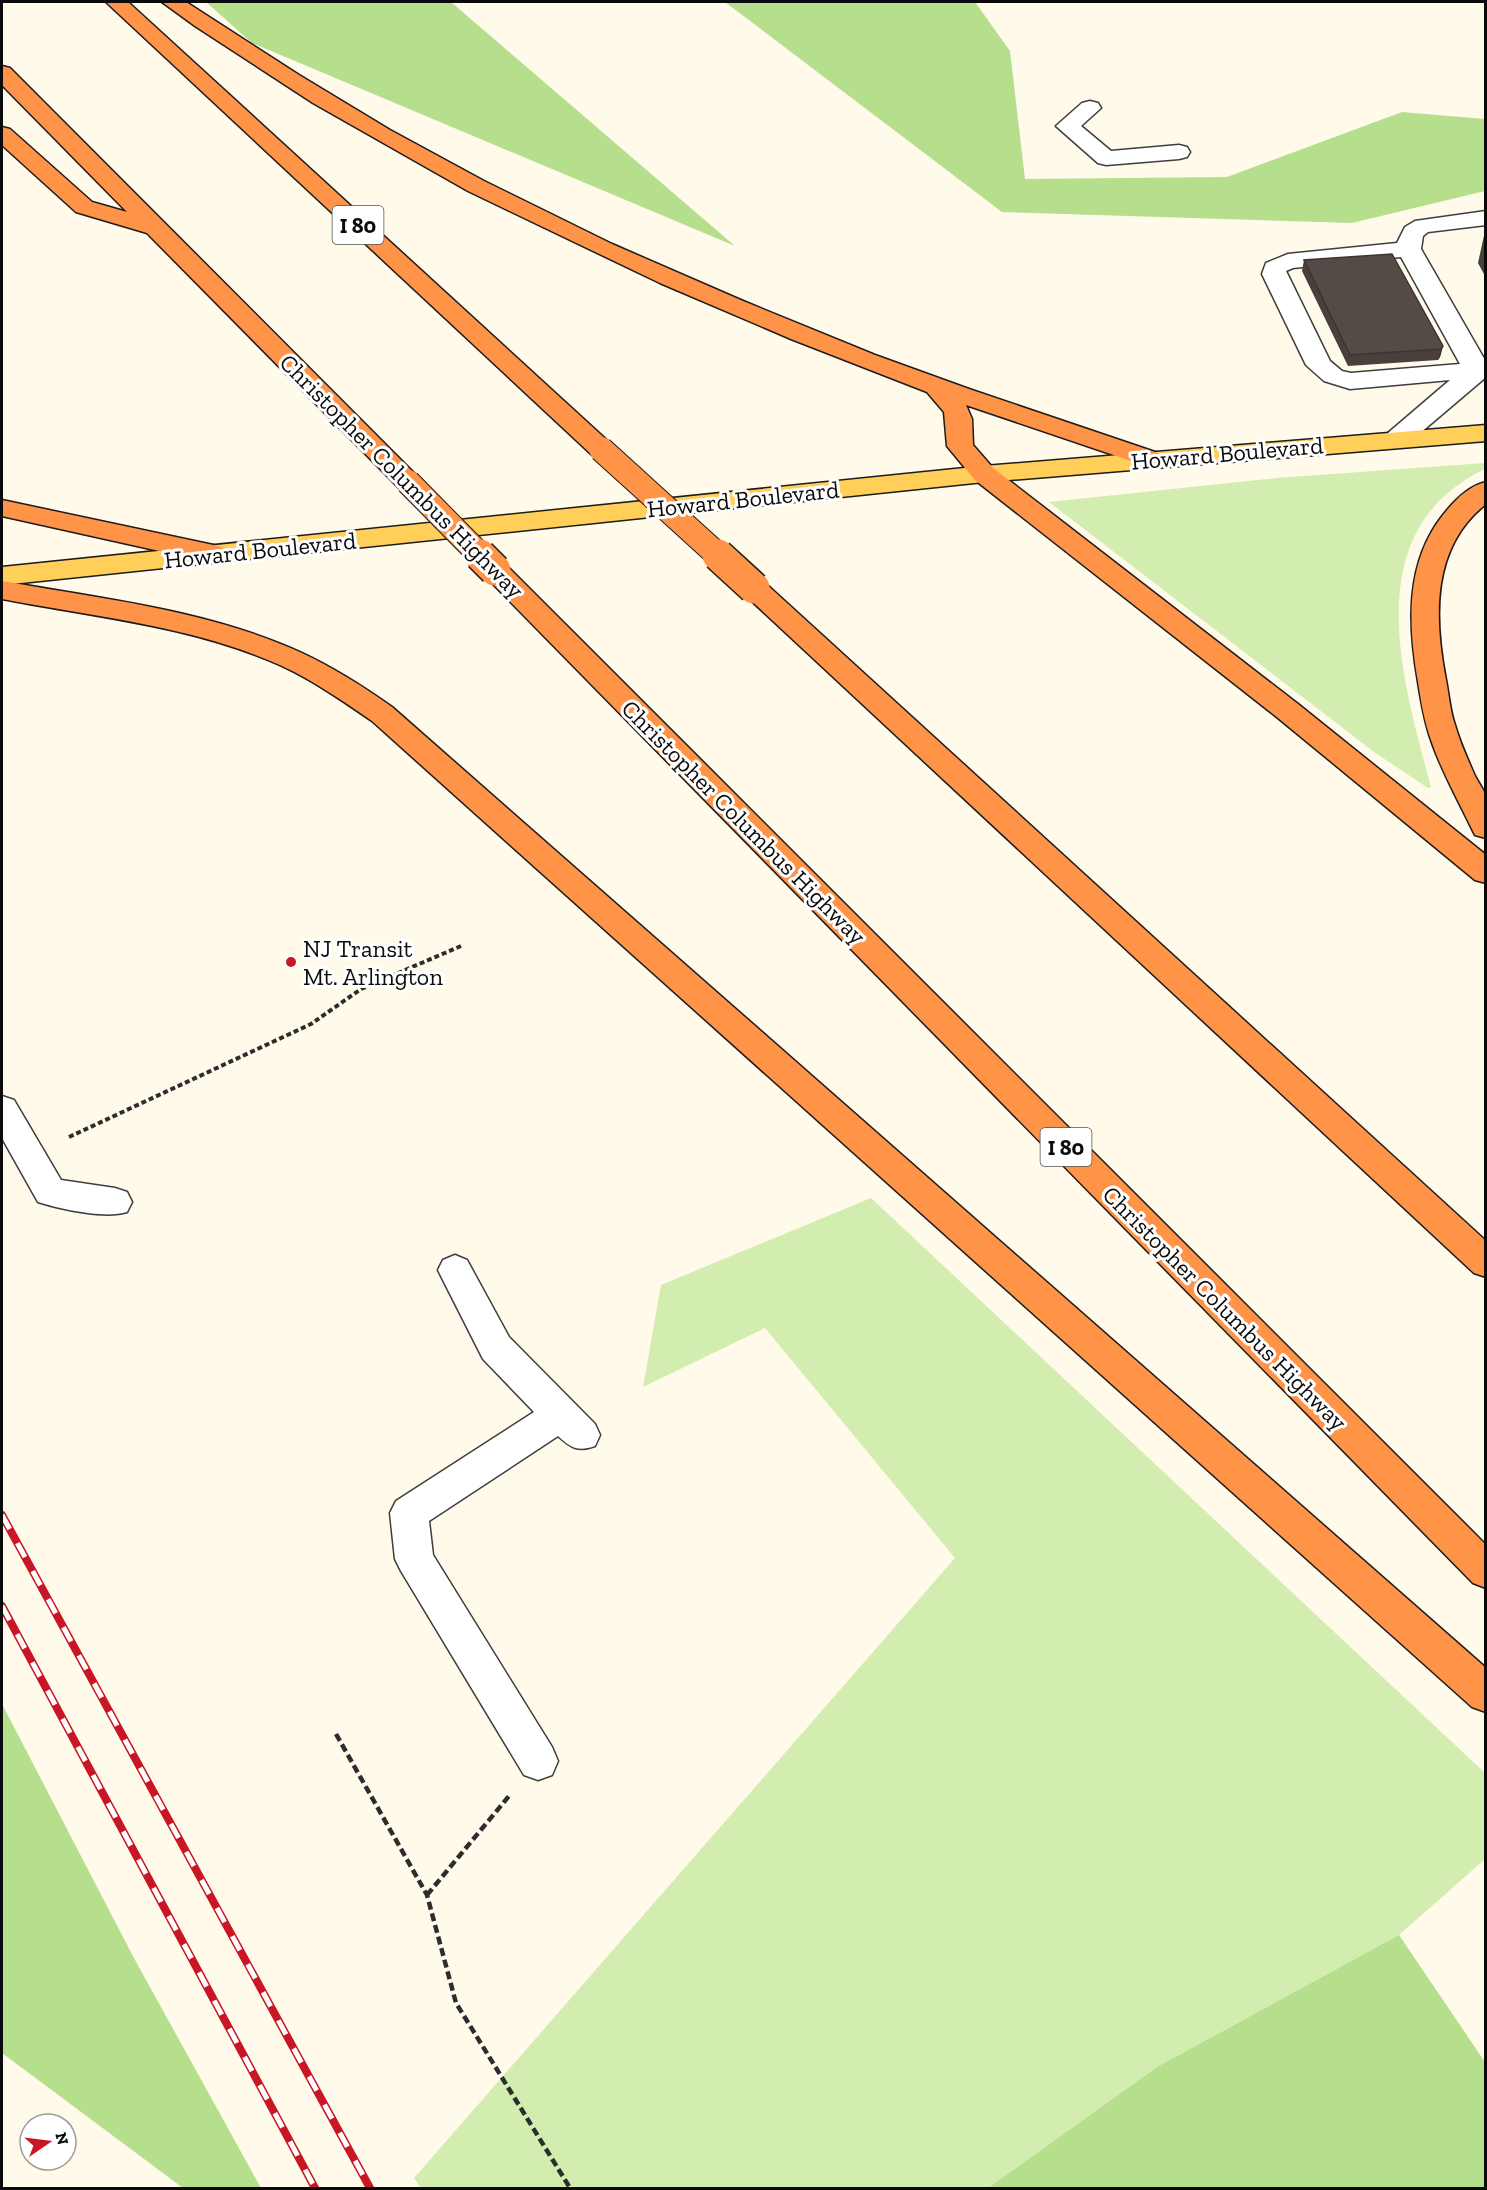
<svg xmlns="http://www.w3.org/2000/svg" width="1487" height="2190" font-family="'Zilla Slab',serif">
<rect width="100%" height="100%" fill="#fffae9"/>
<path fill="#d2edaf" d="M 1485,463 L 1485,469 C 1356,531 1402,678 1431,787 L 1428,788 L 1374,752 L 1049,502 L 1276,478 Z
M 871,1198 L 1485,1773 L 1485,1859 L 1399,1935 L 1157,2067 L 988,2188 L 421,2188 L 414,2178 L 955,1558 L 765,1328 L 643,1387 L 661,1285 Z"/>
<path fill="#b6df8d" d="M 206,2 L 451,2 L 735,246 L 252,43 Z
M 725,2 L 975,2 L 1010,51 L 1025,179 L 1227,177 L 1402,112 L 1485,119 L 1485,191 L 1352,223 L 1002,212 Z
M 2,1704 L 135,1960 L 261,2188 L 183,2188 L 2,2053 Z
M 1399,1935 L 1485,2062 L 1485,2188 L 988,2188 L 1157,2067 Z"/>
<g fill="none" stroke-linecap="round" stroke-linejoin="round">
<g stroke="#3e3e3e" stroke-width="3">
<path id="minor" d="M 1090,101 L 1098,103 L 1101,108 L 1081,126 L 1111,151 L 1179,145 L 1187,147 L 1190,152 L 1187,157 L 1179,159 L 1106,165 L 1098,163 L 1056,126 L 1082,103 Z
M 1486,211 L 1486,225 L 1428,232 L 1423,236 L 1421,249 L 1486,362 L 1486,377 L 1406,445 L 1397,447 L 1388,445 L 1384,439 L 1388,433 L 1450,380 L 1350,389 L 1324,381 L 1306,365 L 1262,274 L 1266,263 L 1288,254 L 1397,243 L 1405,227 L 1415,221 ZM 1401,257 L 1460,364 L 1351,373 L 1342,371 L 1330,361 L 1286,271 L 1293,268 Z
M 2,1096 L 14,1100 L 61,1180 L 115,1188 L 127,1192 L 132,1202 L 127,1212 C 105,1219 60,1209 38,1202 L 2,1138 Z
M 455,1255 L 467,1260 L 509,1337 L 595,1424 L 600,1435 L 595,1446 C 578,1452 571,1448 558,1436 L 429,1521 L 433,1555 L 552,1747 L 558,1761 L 552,1775 L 538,1780 L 524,1775 L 401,1571 L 395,1559 L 390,1513 L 396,1501 L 534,1412 L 483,1359 L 443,1280 L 438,1270 L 443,1260 Z"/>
</g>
<g stroke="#1c1c1c" stroke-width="3">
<path id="major" d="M 1486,425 L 1486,441 L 984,482 L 2,585 L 2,567 L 984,466 Z"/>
</g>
<g stroke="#1c1c1c" stroke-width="3">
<path id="highway" d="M 106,2 L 128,2 L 610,443 L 614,449 L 610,455 L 601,457 L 592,455 Z
M 162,2 L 186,2 L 299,75 L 390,130 L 484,181 L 612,244 L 743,301 L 875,355 L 969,389 L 1158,453 L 1162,459 L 1158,465 L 1149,467 L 966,405 L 972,419 L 973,445 L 993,468 L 1298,704 L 1486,855 L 1486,883 L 1475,880 L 1278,718 L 975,480 L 947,446 L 944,412 L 927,392 L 791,339 L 660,283 L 468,191 L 313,103 L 195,26 Z
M 2,66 L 10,68 L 417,476 L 421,482 L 417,488 L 408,490 L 399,488 L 147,233 L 76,212 L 2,145 L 2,127 L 10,129 L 92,202 L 127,212 L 2,85 Z
M 1486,482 L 1486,504 C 1431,547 1434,618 1446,680 C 1449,695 1450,711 1455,725 C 1460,743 1468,760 1475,776 C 1478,782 1484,790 1486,797 C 1487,809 1486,825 1486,838 L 1475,835 L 1471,827 C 1457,798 1441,770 1431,740 C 1424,721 1421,701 1418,682 C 1408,625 1405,563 1443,515 C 1454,501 1468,486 1486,482 Z
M 2,500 L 218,546 L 228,549 L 232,555 L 228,561 L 218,564 L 2,516 Z
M 495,561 L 505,564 L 1486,1545 L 1486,1588 L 1473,1583 L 485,576 L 481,570 L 485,564 Z
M 754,579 L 764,582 L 1486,1241 L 1486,1277 L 1474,1273 L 744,594 L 740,588 L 744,582 Z
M 2,581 C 103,599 208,610 302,653 C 334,668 364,687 392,707 L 1486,1668 L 1486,1712 L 1472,1707 L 372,721 C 343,701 314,681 282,666 C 194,626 96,617 2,599 Z"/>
</g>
<path stroke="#2d2d2d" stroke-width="4" stroke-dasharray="5 3" stroke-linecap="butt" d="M 69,1137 L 311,1024 L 361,989 L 461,946"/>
<path stroke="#2d2d2d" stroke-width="4.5" stroke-dasharray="8 4" stroke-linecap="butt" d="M 336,1734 L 427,1895 L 456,2003 L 570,2188
M 427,1895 L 509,1796"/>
<use href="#minor" fill="#fff" fill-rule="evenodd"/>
<use href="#major" fill="#ffcf59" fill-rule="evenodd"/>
<use href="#highway" fill="#ff9347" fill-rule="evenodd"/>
<g stroke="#c81626" stroke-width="8">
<path id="rail" d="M 2,1515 L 370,2188
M 2,1606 L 315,2188"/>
</g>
<use href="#rail" stroke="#fff" stroke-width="5" stroke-dasharray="16" stroke-linecap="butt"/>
<g stroke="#1c1c1c" stroke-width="26" stroke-linecap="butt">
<path id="highway-bridge-far1" d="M 601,449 L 720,557
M 408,482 L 482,557"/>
</g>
<g stroke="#1c1c1c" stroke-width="34" stroke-linecap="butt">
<path id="highway-bridge" d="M 480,555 L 495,570
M 718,555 L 754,588"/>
</g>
<use href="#highway-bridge-far1" stroke="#ff9347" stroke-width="24"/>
<use href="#highway-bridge" stroke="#ff9347" stroke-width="31"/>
</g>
<path fill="#49403c" d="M 1485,231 L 1485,276 L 1478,263 Z
M 1304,260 L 1443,346 L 1440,357 L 1438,360 L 1348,366 L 1302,271 Z"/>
<path fill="#3c3431" d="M 1443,346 L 1440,357 L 1438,360 L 1441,349 Z"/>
<path fill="#554b46" stroke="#3c3431" stroke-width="1.5" d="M 1392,254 L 1443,346 L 1441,349 L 1350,355 L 1304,260 Z"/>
<circle fill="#c81626" stroke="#fff" stroke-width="2" cx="291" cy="962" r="6"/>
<g text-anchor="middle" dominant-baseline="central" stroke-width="6" stroke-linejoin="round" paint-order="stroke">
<g fill="#fff" stroke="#545454" stroke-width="1.5">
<rect x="332.5" y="206" width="51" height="38" rx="4.5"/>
<rect x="1040.5" y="1128" width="51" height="38" rx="4.5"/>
</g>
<g font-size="22" font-weight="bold" fill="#0b0b0b">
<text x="358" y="225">I 80</text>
<text x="1066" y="1147">I 80</text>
</g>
<g font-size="24" fill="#0b0b0b" stroke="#fff">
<text transform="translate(1227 453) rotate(-5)">Howard Boulevard</text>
<text transform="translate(402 476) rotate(45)">Christopher Columbus Highway</text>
<text transform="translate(743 499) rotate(-6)">Howard Boulevard</text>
<text transform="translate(260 550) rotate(-6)">Howard Boulevard</text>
<text transform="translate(744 822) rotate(45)">Christopher Columbus Highway</text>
<text transform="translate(1225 1308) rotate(45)">Christopher Columbus Highway</text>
</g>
<g font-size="24" fill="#0b0b0b" stroke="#fff" text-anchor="start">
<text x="303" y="948">NJ Transit<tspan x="303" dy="28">Mt. Arlington</tspan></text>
</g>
</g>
<rect width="1487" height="2190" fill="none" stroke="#0b0b0b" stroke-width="6"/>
<g transform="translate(48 2142) rotate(76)"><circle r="28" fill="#ffffff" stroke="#9d9d9d" stroke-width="1.5"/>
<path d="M0-4.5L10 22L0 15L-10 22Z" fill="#c81626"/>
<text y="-9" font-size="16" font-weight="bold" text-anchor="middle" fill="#0b0b0b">N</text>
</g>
</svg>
